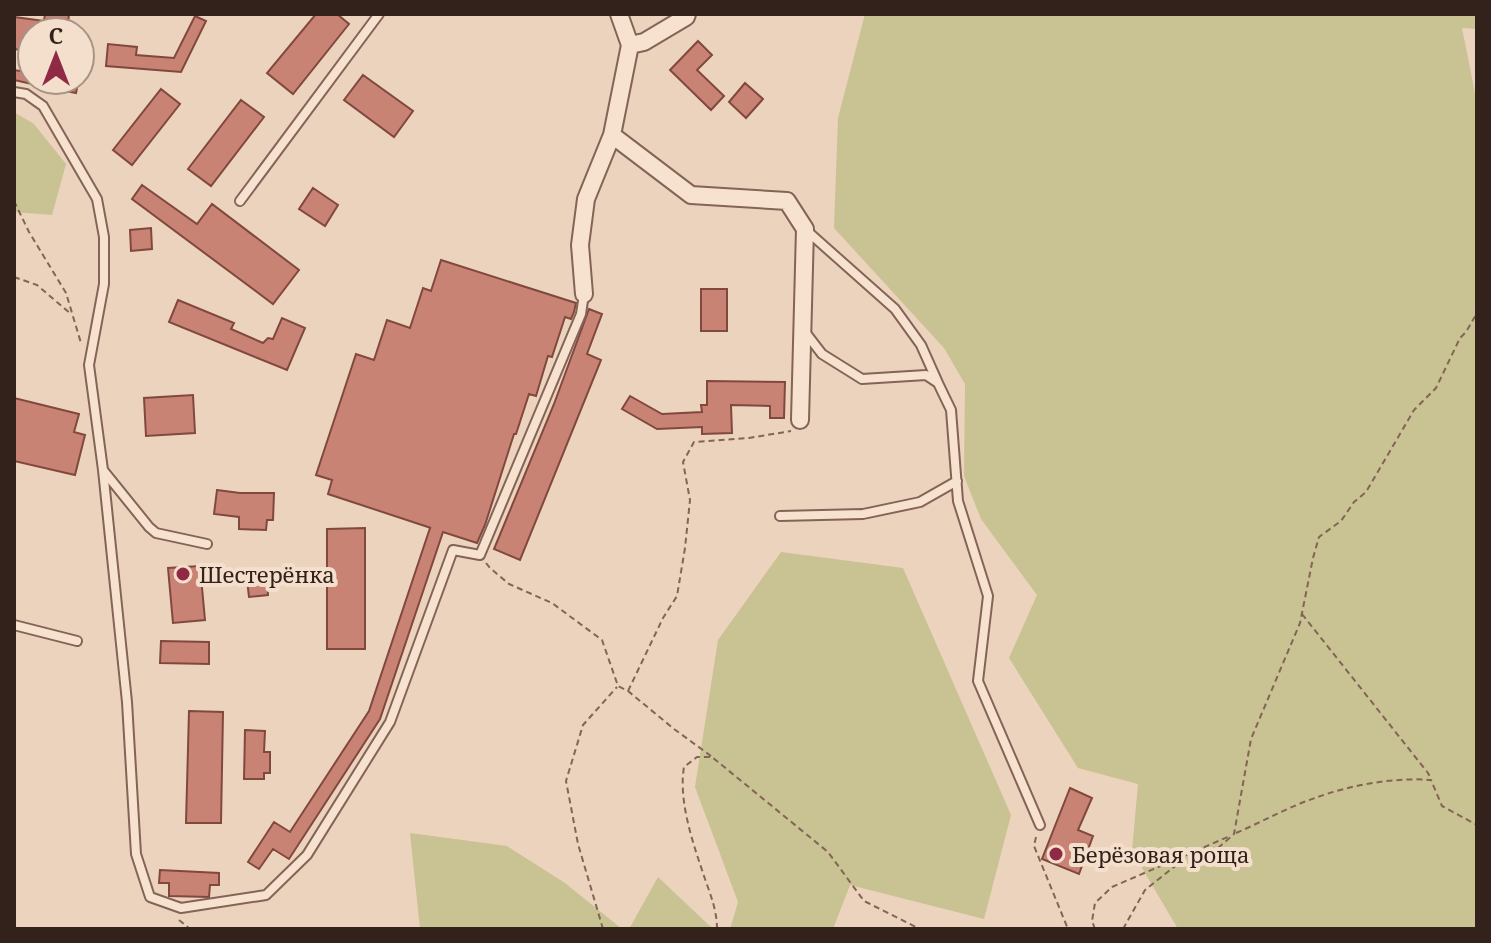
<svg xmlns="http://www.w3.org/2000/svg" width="1491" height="943" font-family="'Noto Serif',serif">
<rect width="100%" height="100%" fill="#ecd3bd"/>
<path fill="#c9c292" d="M 865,14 L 1477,14 L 1477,29 L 1462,28 L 1477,103 L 1477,929 L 1178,929 L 1132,851 L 1138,784 L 1078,768 L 1009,658 L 1037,595 L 981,519 L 964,476 L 965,384 L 944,348 L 834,228 L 838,118 Z
M 14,112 L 34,124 L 66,164 L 52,215 L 14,212 Z
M 781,552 L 903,568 L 1011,815 L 984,919 L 850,885 L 833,929 L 730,929 L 738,902 L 695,787 L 718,640 Z
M 410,833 L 507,846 L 565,883 L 622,929 L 420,929 Z
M 658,877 L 713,929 L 629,929 Z"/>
<path fill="#c98374" stroke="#81483e" stroke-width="2" d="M 45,14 L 69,14 L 67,32 L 32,32 L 32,52 L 14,49 L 14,17 L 44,21 Z
M 316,14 L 337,14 L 349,24 L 293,94 L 267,73 Z
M 195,16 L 206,21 L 181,72 L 106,66 L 108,44 L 137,47 L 136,55 L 174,58 Z
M 698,41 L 712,55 L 697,70 L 724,96 L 711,110 L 670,70 Z
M 14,70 L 32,73 L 32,84 L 14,80 Z
M 363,75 L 413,111 L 394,137 L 344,100 Z
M 38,80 L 65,80 L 78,83 L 76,93 L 37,85 Z
M 745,83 L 763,99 L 746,118 L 729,102 Z
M 161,89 L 180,104 L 132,165 L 113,150 Z
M 241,100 L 264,117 L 211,186 L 188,169 Z
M 142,185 L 197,224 L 212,204 L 299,270 L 273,304 L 132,199 Z
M 313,188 L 338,205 L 325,226 L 299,209 Z
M 151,228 L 152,249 L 131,251 L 130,230 Z
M 441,260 L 576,303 L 574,312 L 571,319 L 565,317 L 552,357 L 548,356 L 536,396 L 529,394 L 516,434 L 514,434 L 485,525 L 477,543 L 443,532 L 380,719 L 289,859 L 273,849 L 259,869 L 248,862 L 274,822 L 290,832 L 369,711 L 430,528 L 431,528 L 328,494 L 332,480 L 316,475 L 356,354 L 374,360 L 387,320 L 410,328 L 423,288 L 431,291 Z
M 701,289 L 727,289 L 727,331 L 701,331 Z
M 178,300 L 234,323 L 231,329 L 263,343 L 268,338 L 273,339 L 282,318 L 305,328 L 287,370 L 169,322 Z
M 589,309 L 602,314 L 587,354 L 601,360 L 520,560 L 494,549 L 554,404 Z
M 707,381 L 785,382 L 784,418 L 770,418 L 770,406 L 731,405 L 732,433 L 702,434 L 702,427 L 657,429 L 622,409 L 630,396 L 662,414 L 702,412 L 701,405 L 707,405 Z
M 193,395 L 195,433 L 146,436 L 144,398 Z
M 14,398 L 79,414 L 74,432 L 85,435 L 75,475 L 14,461 Z
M 217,490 L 240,493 L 274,493 L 273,520 L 267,520 L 266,530 L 239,529 L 239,517 L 214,514 Z
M 365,528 L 365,649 L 327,649 L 327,529 Z
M 200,566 L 205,620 L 173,623 L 168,568 Z
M 266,569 L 268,595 L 249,597 L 246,571 Z
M 161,641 L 209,642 L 209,664 L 160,663 Z
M 189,711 L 223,712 L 221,823 L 186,823 Z
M 245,730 L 265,731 L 264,752 L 270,752 L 270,773 L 264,773 L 264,779 L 244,779 Z
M 1070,788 L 1092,798 L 1078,830 L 1093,836 L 1079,874 L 1042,859 Z
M 160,870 L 219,873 L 219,885 L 210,885 L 209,897 L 169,896 L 169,883 L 159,883 Z"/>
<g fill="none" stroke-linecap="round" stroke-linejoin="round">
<g stroke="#836457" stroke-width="12">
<path id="service" d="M 14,92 L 26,94 L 43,106 L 97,199 L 104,237 L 104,284 L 89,365 L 103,470 L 127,702 L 136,854 L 150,897 L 181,908 L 266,895 L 307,855 L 390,722 L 453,550 L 480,555 L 581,314 L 584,294
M 240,201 L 379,14
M 806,230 L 895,309 L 921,345 L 938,383
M 805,332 L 822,354 L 862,379 L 926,375 L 938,383 L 951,410 L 958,501 L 988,596 L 978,681 L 1040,825
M 103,470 L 149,527 L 156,533 L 207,544
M 780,516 L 863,514 L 920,502 L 957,481
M 14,625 L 77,641"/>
</g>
<g stroke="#836457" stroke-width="20">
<path id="minor" d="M 630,45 L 644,42 L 686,17 L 687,14
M 612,135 L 691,195 L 787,201 L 805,229 L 800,420
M 584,294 L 580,245 L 586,199 L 612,135 L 630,45 L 619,14"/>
</g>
<path stroke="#836457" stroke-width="2" stroke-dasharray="6 4" stroke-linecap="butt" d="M 14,201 L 29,232 L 66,293 L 81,343
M 14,277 L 37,285 L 71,314
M 486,563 L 490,568 L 509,584 L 552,603 L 602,640 L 618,686 L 628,691 L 674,729 L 711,756
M 1302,614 L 1428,773 L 1431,779
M 628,691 L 663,618 L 677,596 L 685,548 L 690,500 L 683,462 L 694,442 L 749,438 L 791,431
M 1236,833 C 1262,822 1288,807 1315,798 C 1350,785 1395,777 1431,780 L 1442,806 L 1477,825
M 1036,837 L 1034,846 L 1068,929
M 179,920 L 190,929
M 603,929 L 578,844 L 566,781 L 583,725 L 617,687
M 717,929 C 717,911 711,896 705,879 C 694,846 678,802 684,767 L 697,757 L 712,757 L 828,852 L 864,901 L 920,929
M 1095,929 L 1092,921 L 1095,903 L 1112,887 L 1230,836
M 1123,929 L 1145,890 L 1179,863 L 1218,848 L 1234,834 L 1251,739 L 1300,623 L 1313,558 L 1319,537 L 1341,521 L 1354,502 L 1366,492 L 1414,410 L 1436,388 L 1460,338 L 1466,332 L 1477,313"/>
<use href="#service" stroke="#f7e2d0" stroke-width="8"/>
<use href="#minor" stroke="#f7e2d0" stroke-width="16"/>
</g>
<g fill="#902943" stroke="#f4dfcd" stroke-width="3">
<circle cx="183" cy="574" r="8"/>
<circle cx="1056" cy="854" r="8"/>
</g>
<g text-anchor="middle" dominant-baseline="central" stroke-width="8" stroke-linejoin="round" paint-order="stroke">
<g font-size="22" fill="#33211b" stroke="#f4dfcd" text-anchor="start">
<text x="199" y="574">Шестерёнка</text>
<text x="1072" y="854">Берёзовая роща</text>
</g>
</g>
<rect width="1491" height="943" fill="none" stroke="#33211b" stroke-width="32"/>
<g transform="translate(56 56)"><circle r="38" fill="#f4dfcd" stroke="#a79386" stroke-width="2"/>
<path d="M0-6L14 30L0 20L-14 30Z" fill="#902943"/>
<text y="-12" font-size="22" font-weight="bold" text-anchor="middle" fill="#33211b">С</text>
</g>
</svg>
